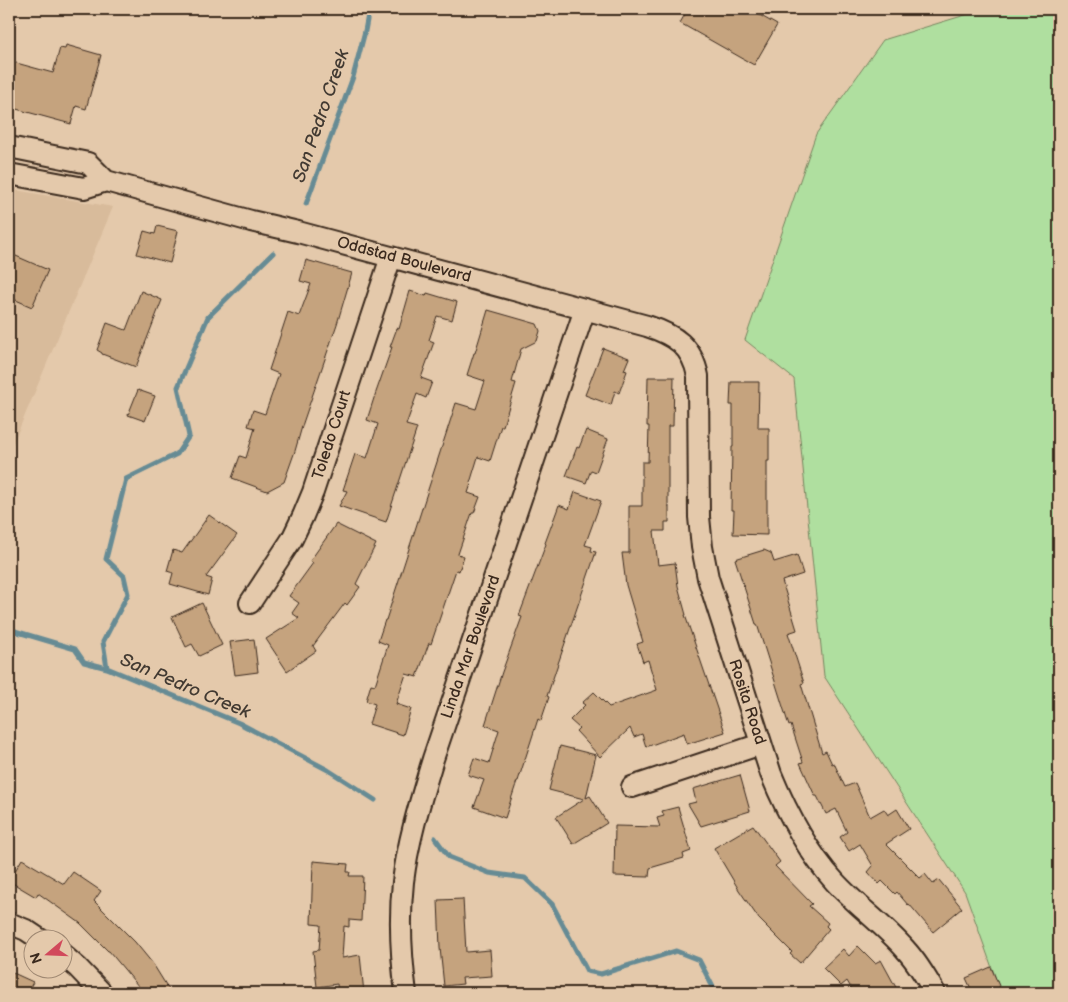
<svg xmlns="http://www.w3.org/2000/svg" width="1068" height="1002" font-family="'Balsamiq Sans',sans-serif">
<rect width="100%" height="100%" fill="#e4c9ab"/>
<filter id="ink" filterUnits="userSpaceOnUse"><feTurbulence type="fractalNoise" baseFrequency=".02" numOctaves="2"/><feDisplacementMap in="SourceGraphic" scale="10" xChannelSelector="R" yChannelSelector="G"/><feConvolveMatrix kernelMatrix="1 2 1 2 8 2 1 2 1" color-interpolation-filters="sRGB"/></filter>
<g filter="url(#ink)">
<path fill="#d8bb9b" d="M 9,189 L 113,207 L 9,453 Z"/>
<path fill="#afdf9f" stroke="#75845e" d="M 985,9 L 1059,9 L 1059,993 L 1001,993 L 965,892 L 824,676 L 794,379 L 745,340 L 816,134 L 883,40 Z"/>
<g fill="none" stroke-linecap="round" stroke-linejoin="round">
<path stroke="#668b94" stroke-width="5" d="M 306,204 L 353,77 L 365,31 L 369,9
M 273,253 L 208,317 L 178,387 L 189,436 L 177,454 L 126,479 L 106,559 L 124,576 L 128,594 L 103,642 L 107,668 L 239,723 L 328,770 L 375,800
M 9,628 L 18,632 L 75,649 L 84,662 L 107,668
M 435,838 L 449,857 L 489,873 L 525,878 L 552,904 L 587,971 L 601,974 L 676,951 L 699,960 L 716,993"/>
</g>
<path fill="#c5a37e" stroke="#3b2a1e" d="M 688,9 L 749,9 L 777,25 L 754,65 L 680,23 Z
M 66,45 L 101,55 L 86,109 L 76,106 L 71,124 L 9,107 L 9,61 L 53,73 L 60,48 L 65,49 Z
M 157,226 L 178,231 L 170,263 L 137,254 L 144,231 L 155,234 Z
M 9,253 L 48,270 L 32,307 L 9,297 Z
M 306,260 L 352,273 L 337,324 L 303,423 L 295,451 L 284,482 L 267,491 L 232,478 L 240,456 L 246,458 L 255,428 L 248,426 L 253,410 L 265,414 L 279,374 L 269,370 L 288,312 L 299,316 L 311,284 L 300,281 Z
M 141,291 L 162,300 L 136,367 L 102,354 L 102,353 L 97,350 L 107,323 L 126,330 Z
M 410,291 L 426,296 L 427,293 L 457,302 L 452,320 L 437,316 L 429,340 L 434,342 L 421,378 L 432,382 L 426,398 L 417,394 L 406,425 L 417,428 L 386,522 L 339,506 L 347,491 L 343,490 L 355,454 L 367,458 L 378,424 L 367,420 L 374,398 L 392,347 L 390,347 L 397,328 L 399,329 Z
M 488,310 L 537,324 L 540,331 L 537,341 L 521,349 L 512,382 L 516,383 L 503,426 L 501,426 L 490,461 L 478,457 L 470,483 L 471,484 L 468,493 L 480,497 L 474,513 L 472,513 L 458,554 L 464,556 L 459,571 L 456,570 L 431,644 L 429,643 L 417,677 L 406,674 L 396,704 L 411,709 L 403,735 L 369,724 L 375,704 L 366,701 L 371,684 L 375,685 L 388,645 L 378,641 L 385,620 L 386,620 L 456,403 L 476,409 L 485,381 L 467,375 L 474,353 L 475,353 Z
M 603,348 L 629,358 L 624,370 L 627,371 L 619,393 L 615,391 L 611,405 L 585,395 Z
M 648,377 L 674,377 L 673,426 L 668,426 L 668,506 L 669,506 L 669,522 L 665,522 L 665,531 L 654,531 L 658,565 L 675,563 L 678,586 L 686,615 L 685,615 L 725,732 L 687,744 L 684,733 L 646,747 L 642,734 L 634,737 L 630,728 L 600,757 L 576,731 L 579,728 L 570,720 L 585,705 L 582,703 L 594,692 L 609,707 L 657,690 L 648,660 L 643,662 L 637,644 L 643,642 L 626,585 L 622,553 L 629,553 L 629,506 L 642,506 L 642,462 L 648,462 L 649,426 L 647,426 Z
M 731,382 L 759,382 L 758,428 L 769,428 L 769,461 L 767,461 L 767,535 L 733,534 L 734,510 L 731,510 L 732,447 L 733,447 L 733,405 L 730,405 Z
M 138,390 L 155,396 L 145,421 L 128,415 Z
M 586,430 L 608,439 L 596,472 L 591,470 L 586,483 L 566,476 L 577,447 L 579,448 Z
M 575,492 L 601,501 L 585,545 L 592,547 L 591,551 L 596,552 L 547,696 L 549,697 L 541,721 L 538,719 L 518,781 L 517,781 L 505,818 L 474,807 L 484,780 L 468,775 L 474,758 L 489,763 L 499,730 L 485,725 L 502,672 L 522,617 L 519,616 L 546,544 L 545,543 L 559,505 L 569,509 Z
M 209,515 L 237,535 L 206,577 L 212,579 L 208,595 L 170,584 L 173,573 L 167,571 L 173,550 L 182,553 Z
M 336,524 L 376,544 L 356,584 L 360,587 L 347,605 L 345,603 L 313,646 L 316,651 L 287,671 L 266,639 L 299,618 L 292,613 L 299,603 L 289,596 L 313,563 L 310,561 Z
M 764,550 L 771,553 L 774,562 L 797,555 L 803,574 L 782,581 L 797,630 L 788,633 L 804,683 L 801,684 L 822,753 L 826,751 L 832,764 L 834,763 L 845,787 L 855,783 L 870,817 L 884,809 L 888,815 L 897,809 L 909,829 L 886,844 L 920,878 L 925,874 L 933,884 L 939,880 L 962,908 L 933,932 L 909,904 L 908,905 L 897,892 L 895,894 L 882,881 L 879,884 L 868,872 L 873,866 L 860,844 L 849,851 L 840,837 L 847,832 L 836,809 L 826,814 L 817,796 L 815,796 L 800,763 L 803,762 L 791,725 L 789,726 L 757,624 L 756,624 L 735,559 Z
M 202,603 L 222,645 L 199,656 L 192,644 L 186,647 L 172,617 Z
M 254,639 L 258,672 L 235,675 L 230,642 Z
M 560,746 L 596,755 L 586,798 L 590,796 L 607,823 L 573,844 L 556,817 L 584,799 L 549,790 Z
M 740,775 L 750,811 L 701,826 L 688,804 L 696,802 L 693,789 Z
M 678,807 L 691,851 L 683,854 L 684,858 L 650,868 L 649,877 L 614,876 L 615,826 L 660,827 L 657,818 L 664,816 L 662,811 Z
M 753,825 L 780,862 L 775,866 L 812,904 L 809,906 L 828,923 L 826,926 L 829,929 L 800,963 L 790,954 L 792,952 L 759,919 L 739,890 L 714,848 Z
M 22,859 L 64,884 L 73,872 L 101,891 L 94,901 L 135,942 L 153,964 L 171,993 L 144,993 L 109,951 L 108,951 L 80,923 L 38,893 L 36,897 L 9,881 Z
M 313,861 L 348,864 L 347,872 L 350,872 L 349,876 L 363,876 L 361,921 L 349,920 L 349,927 L 344,926 L 342,958 L 360,955 L 364,993 L 338,993 L 337,984 L 317,987 L 313,951 L 319,950 L 321,925 L 311,924 Z
M 463,899 L 466,952 L 490,950 L 492,976 L 462,978 L 463,984 L 444,986 L 440,948 L 438,900 Z
M 858,946 L 875,963 L 881,960 L 899,993 L 854,993 L 847,981 L 841,986 L 823,968 L 843,949 L 849,956 Z
M 991,967 L 1002,993 L 973,993 L 966,978 Z
M 9,971 L 33,982 L 27,993 L 9,993 Z"/>
<g fill="none" stroke-linecap="round" stroke-linejoin="round">
<g stroke="#3b2a1e" stroke-width="24">
<path id="minor" d="M 9,147 L 88,163 L 106,181 L 251,221 L 298,232 L 647,326 C 675,335 692,346 698,376 L 699,517 L 702,547 L 708,578 L 771,774 C 787,813 806,850 835,882 C 857,906 884,925 905,949 C 917,962 926,977 935,993
M 9,174 L 84,188 L 106,181
M 250,603 L 292,539 L 303,516 L 313,492 L 391,257
M 632,787 L 761,744
M 9,923 L 26,930 L 41,940
M 62,954 L 78,968 L 102,993
M 406,993 C 401,956 399,919 403,882 C 408,840 421,799 433,759 L 585,309"/>
</g>
<use href="#minor" stroke="#e4c9ab" stroke-width="20"/>
</g>
</g>
<g text-anchor="middle" dominant-baseline="central" stroke-width="5" stroke-linejoin="round" paint-order="stroke">
<g font-size="16" fill="#3b2a1e" stroke="#e4c9ab">
<text transform="translate(404 260) rotate(15)">Oddstad Boulevard</text>
<text transform="translate(332 435) rotate(-72)">Toledo Court</text>
<text transform="translate(471 647) rotate(-71)">Linda Mar Boulevard</text>
<text transform="translate(747 702) rotate(72)">Rosita Road</text>
</g>
<g font-size="18" font-style="italic" fill="#423a32" stroke="#e4c9ab">
<text transform="translate(321 116) rotate(-71)">San Pedro Creek</text>
<text transform="translate(185 686) rotate(23)">San Pedro Creek</text>
</g>
</g>
<rect width="1068" height="1002" fill="none" stroke="#e4c9ab" stroke-width="30"/>
<rect x="15" y="15" width="1038" height="972" fill="none" stroke="#3b2a1e" stroke-width="2" filter="url(#ink)"/>
<g transform="translate(48 954) rotate(251)"><circle r="24" fill="#e4c9ab" stroke="#a08973"/>
<path d="M0-4L9 19L0 12L-9 19Z" fill="#d1495b"/>
<text y="-8" font-size="14" font-weight="bold" text-anchor="middle" fill="#3b2a1e">N</text>
</g>
</svg>
